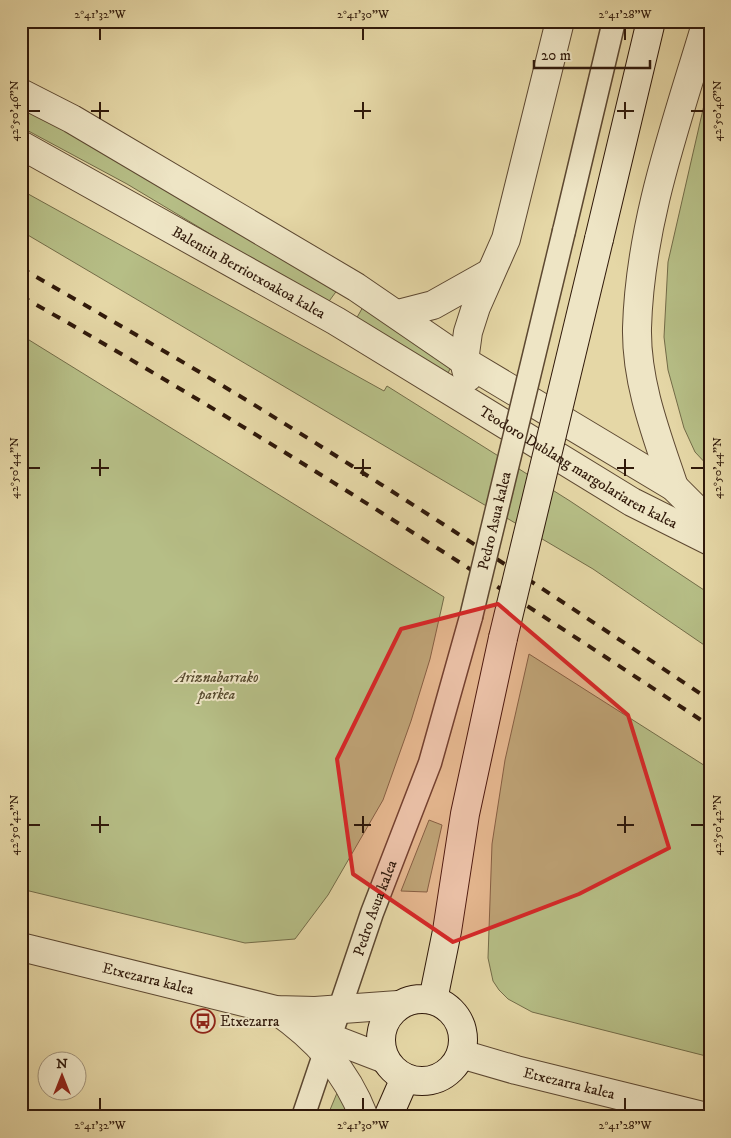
<svg xmlns="http://www.w3.org/2000/svg" width="731" height="1138" font-family="'IM FELL DW Pica',serif">
<rect width="100%" height="100%" fill="#e5d7a6"/>
<filter id="stains"><feTurbulence type="fractalNoise" baseFrequency=".004" numOctaves="4"/><feColorMatrix values="0 0 0 0 .2 0 0 0 0 .09 0 0 0 0 .02 0 0 0 .5 -.17"/></filter>
<radialGradient id="worn" r=".72"><stop offset=".6" stop-color="#630" stop-opacity="0"/><stop offset="1" stop-color="#630" stop-opacity=".3"/></radialGradient>
<path fill="#b6be86" stroke="#736c48" d="M 710,79 L 710,468 L 695,452 L 684,428 L 668,370 L 664,337 L 668,262 Z
M 21,104 L 338,289 L 327,304 L 127,184 L 21,127 Z
M 21,190 L 384,391 L 387,386 L 570,501 L 710,594 L 710,649 L 593,569 L 21,231 Z
M 364,305 L 451,366 L 447,376 L 355,321 Z
M 21,335 L 444,597 L 430,659 L 411,721 L 383,800 L 328,895 L 295,939 L 245,943 L 21,889 Z
M 529,654 L 710,769 L 710,1057 L 532,1012 L 508,999 L 499,990 L 493,981 L 488,958 L 492,844 L 505,760 Z
M 429,820 L 442,825 L 427,892 L 401,891 Z
M 337,1093 L 340,1093 L 351,1117 L 327,1117 Z"/>
<g fill="none" stroke-linecap="round" stroke-linejoin="round">
<g stroke="#5d4831" stroke-width="25">
<g id="service">
<path d="M 564,231 L 614,21"/>
<path id="s1" d="M 303,1117 L 372,913 L 430,763 L 471,617"/>
</g>
</g>
<g stroke="#5d4831" stroke-width="30">
<g id="minor">
<path d="M 21,93 L 72,119 L 356,287 L 464,361 L 674,487 L 710,523"/>
<path id="s2" d="M 21,145 L 336,321 L 632,502 L 710,541"/>
<path d="M 398,314 L 433,305 L 490,273"/>
<path d="M 468,377 L 464,361 L 468,332 L 476,307 L 506,239 L 560,21"/>
<path d="M 674,487 C 657,436 636,383 637,328 C 640,222 677,122 707,21"/>
<path id="s3" d="M 21,947 L 276,1010 L 315,1011 L 398,1005"/>
<path d="M 276,1010 C 316,1038 346,1070 364,1117"/>
<path d="M 307,1029 L 385,1059"/>
<path id="s4" d="M 461,1054 L 516,1070 L 707,1117"/>
</g>
</g>
<g stroke="#30190a" stroke-width="30">
<path id="secondary" d="M 599,239 L 651,21
M381 1040a41 41 0 1 1 82 0a41 41 0 1 1-82 0Z
M 433,1000 L 447,931 L 465,814 L 503,638
M 388,1117 L 405,1078"/>
</g>
<use href="#service" stroke="#eee5c5" stroke-width="22"/>
<use href="#minor" stroke="#eee5c5" stroke-width="28"/>
<use href="#secondary" stroke="#eee5c5" stroke-width="28"/>
<path stroke="#30190a" stroke-width="4" stroke-dasharray="9 9" stroke-linecap="butt" d="M 21,268 C 95,311 170,354 243,398 C 401,495 556,597 710,700
M 21,296 C 257,430 484,576 710,726"/>
<g stroke="#5d4831" stroke-width="25" stroke-linecap="butt">
<g id="service-bridge">
<path id="s5" d="M 471,617 L 564,231"/>
</g>
</g>
<g stroke="#30190a" stroke-width="30" stroke-linecap="butt">
<path id="secondary-bridge" d="M 503,638 L 599,239"/>
</g>
<use href="#service-bridge" stroke="#eee5c5" stroke-width="22"/>
<use href="#secondary-bridge" stroke="#eee5c5" stroke-width="28"/>
</g>
<path fill="#d62828" fill-opacity="0.2" stroke="#d62828" stroke-width="4" stroke-linejoin="round" d="M 498,604 L 628,715 L 669,848 L 579,894 L 453,942 L 353,874 L 337,759 L 401,629 Z"/>
<path fill="none" stroke="#30190a" stroke-width="2" d="M 100,28 L 100,40M 363,28 L 363,40M 625,28 L 625,40M 100,102 L 100,119M 363,102 L 363,119M 625,102 L 625,119M 28,111 L 40,111M 91,111 L 109,111M 354,111 L 371,111M 617,111 L 634,111M 691,111 L 704,111M 100,459 L 100,476M 363,459 L 363,476M 625,459 L 625,476M 28,468 L 40,468M 91,468 L 109,468M 354,468 L 371,468M 617,468 L 634,468M 691,468 L 704,468M 100,816 L 100,833M 363,816 L 363,833M 625,816 L 625,833M 28,825 L 40,825M 91,825 L 109,825M 354,825 L 371,825M 617,825 L 634,825M 691,825 L 704,825M 100,1098 L 100,1110M 363,1098 L 363,1110M 625,1098 L 625,1110"/>
<defs>
<g id="bus-ring" transform="scale(1.25)"><circle r="9.5" fill="#eee5c5" stroke="#8f2418" stroke-width="1.5"/><path d="M-5-6H5V4H4V6H2V4H-2V6H-4V4H-5ZM-3.5-4V0h7V-4ZM-3.5 1.2v1.5H-2V1.2ZM2 1.2v1.5H3.5V1.2Z" fill="#8f2418"/></g>
</defs>
<g fill-rule="evenodd">
<use href="#bus-ring" x="203" y="1021"/>
</g>
<g text-anchor="middle" dominant-baseline="central" stroke-width="4" stroke-linejoin="round" paint-order="stroke">
<g font-size="15" fill="#30190a" stroke="#eee5c5">
<text stroke="none"><textPath href="#s2" startOffset="261">Balentin Berriotxoakoa kalea</textPath></text>
<text stroke="none"><textPath href="#s2" startOffset="644">Teodoro Dublang margolariaren kalea</textPath></text>
<text stroke="none"><textPath href="#s5" startOffset="99">Pedro Asua kalea</textPath></text>
<text stroke="none"><textPath href="#s1" startOffset="221">Pedro Asua kalea</textPath></text>
<text stroke="none"><textPath href="#s3" startOffset="131">Etxezarra kalea</textPath></text>
<text stroke="none"><textPath href="#s4" startOffset="112">Etxezarra kalea</textPath></text>
</g>
<g font-size="15" font-style="italic" fill="#584b2f" stroke="#eee5c5">
<text x="217" y="677">Ariznabarrako<tspan x="217" dy="17">parkea</tspan></text>
</g>
<g font-size="15" fill="#30190a" stroke="#eee5c5" text-anchor="start">
<text x="220" y="1021">Etxezarra</text>
</g>
</g>
<rect width="731" height="1138" fill="none" stroke="#e5d7a6" stroke-width="55"/>
<g transform="translate(62 1076)"><circle r="24" fill="#eee5c5" stroke="#a2937a"/>
<path d="M0-4L9 19L0 12L-9 19Z" fill="#8f2418"/>
<text y="-8" font-size="14" font-weight="bold" text-anchor="middle" fill="#30190a">N</text>
</g>
<path d="M534 60v8h116v-8" fill="none" stroke="#30190a" stroke-width="2.5"/>
<text x="541" y="60" font-size="15" fill="#30190a" stroke="#eee5c5" stroke-width="4" paint-order="stroke">20 m</text>
<rect x="28" y="28" width="676" height="1082" fill="none" stroke="#30190a" stroke-width="2"/>
<g font-size="12" text-anchor="middle" fill="#30190a">
<text x="100" y="18">2°41'32"W</text>
<text x="363" y="18">2°41'30"W</text>
<text x="625" y="18">2°41'28"W</text>
<text transform="translate(14 111) rotate(-90)" y="4">42°50'46"N</text>
<text transform="translate(717 111) rotate(-90)" y="4">42°50'46"N</text>
<text transform="translate(14 468) rotate(-90)" y="4">42°50'44"N</text>
<text transform="translate(717 468) rotate(-90)" y="4">42°50'44"N</text>
<text transform="translate(14 825) rotate(-90)" y="4">42°50'42"N</text>
<text transform="translate(717 825) rotate(-90)" y="4">42°50'42"N</text>
<text x="100" y="1129">2°41'32"W</text>
<text x="363" y="1129">2°41'30"W</text>
<text x="625" y="1129">2°41'28"W</text>
</g>
<rect width="100%" height="100%" filter="url(#stains)"/>
<rect width="100%" height="100%" fill="url(#worn)"/>
</svg>
